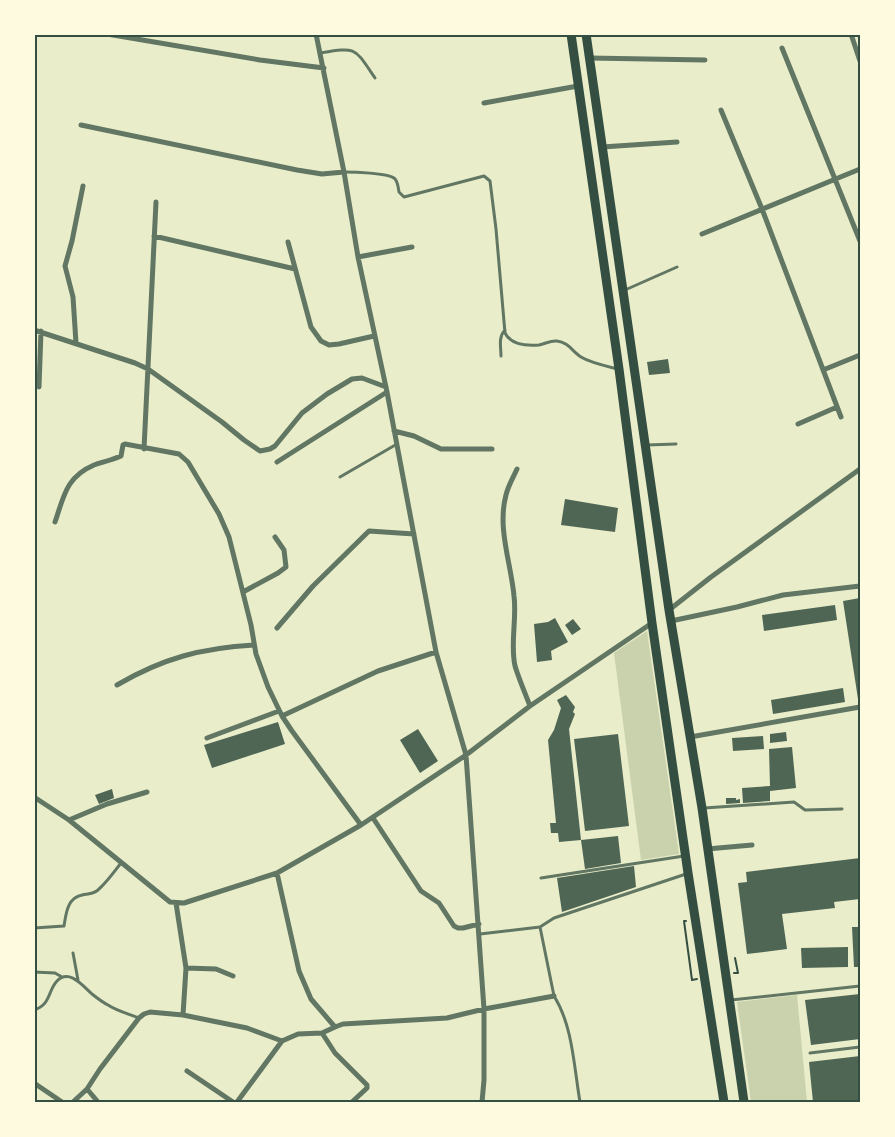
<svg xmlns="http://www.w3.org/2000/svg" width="895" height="1137" font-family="'IBM Plex Sans',sans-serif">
<rect width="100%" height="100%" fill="#e9edc9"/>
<path fill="#cad2ad" d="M 647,631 L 679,854 L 641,860 L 614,653 Z
M 797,995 L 807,1102 L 751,1102 L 737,1002 Z"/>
<path fill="#4f6655" d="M 668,359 L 670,373 L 649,375 L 647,362 Z
M 565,499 L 618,508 L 615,532 L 561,525 Z
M 860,598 L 860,699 L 858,699 L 843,601 Z
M 835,605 L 837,620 L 764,631 L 762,615 Z
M 555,618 L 568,642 L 551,651 L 552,660 L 537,662 L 534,624 L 548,622 Z
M 573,619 L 581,629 L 572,635 L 565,625 Z
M 843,688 L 845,702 L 773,714 L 771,700 Z
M 566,695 L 575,707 L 573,712 L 575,714 L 569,729 L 581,840 L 618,836 L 621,863 L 585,869 L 581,840 L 559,842 L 558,833 L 551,833 L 550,823 L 556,823 L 548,740 L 554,730 L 561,708 L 557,700 Z
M 278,722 L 285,744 L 212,768 L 204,745 Z
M 418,729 L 438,761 L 420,773 L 400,740 Z
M 786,732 L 787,741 L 770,743 L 770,734 Z
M 618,734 L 629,826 L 585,831 L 574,739 Z
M 763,736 L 764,749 L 733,751 L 732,738 Z
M 792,747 L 796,788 L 770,791 L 770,801 L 743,803 L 742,788 L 770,786 L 769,749 Z
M 112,789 L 114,798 L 99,804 L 95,795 Z
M 726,798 L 736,798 L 736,800 L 740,799 L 740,803 L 726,804 Z
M 860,858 L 860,899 L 834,902 L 835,908 L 782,914 L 787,949 L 747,954 L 738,883 L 747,882 L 746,872 Z
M 634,866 L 636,887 L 562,912 L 557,878 Z
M 852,927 L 860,927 L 860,967 L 854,967 Z
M 848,947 L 848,967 L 802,968 L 801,948 Z
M 860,994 L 860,1039 L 811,1045 L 805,1000 Z
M 860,1056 L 860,1102 L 813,1102 L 809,1062 Z"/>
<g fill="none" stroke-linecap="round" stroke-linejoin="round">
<path stroke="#344e41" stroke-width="2" d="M 686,921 L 684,921 L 692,980 L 697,979
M 734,973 L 738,973 L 735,958"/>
<path stroke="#617663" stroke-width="3" d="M 320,53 C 357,47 354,47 375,78
M 344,172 C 354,172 387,173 394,178 C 398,181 398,187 399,192 L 404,197 L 484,176 L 490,181 L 496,229 L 505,333 C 511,345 526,346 539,345 C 545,344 551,340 557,341 C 568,342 573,352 581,357 C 591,363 606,366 618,369
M 625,290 L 677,267
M 501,356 C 501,347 498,337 505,330
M 647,445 L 676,444
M 340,477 L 397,444
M 704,808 L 794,802 L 805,810 L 842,809
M 541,878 L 684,856
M 540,927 L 554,996 C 573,1026 574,1068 580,1102
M 34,928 L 64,926 C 66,914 67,898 82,895 C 88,893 94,895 99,889 C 107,882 114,872 121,863
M 480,934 L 540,927 L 554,918 L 686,874
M 73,953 L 78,980
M 34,972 L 55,973 L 62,977
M 731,1000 L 860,986
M 34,1010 C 51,1005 48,990 57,981 C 69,968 83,986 92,994 C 97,998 102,1002 108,1005 C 117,1011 129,1014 139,1018
M 810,1053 L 860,1047"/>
<path stroke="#617663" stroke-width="5" d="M 107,34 L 260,60 L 324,68
M 316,34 L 344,172 L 358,257 L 387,392 L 436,652 L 466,755 L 484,1009 L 484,1080 L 482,1102
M 851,34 L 860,61
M 782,48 L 860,241
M 589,58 L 705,60
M 484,103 L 578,86
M 721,110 L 762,209 L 841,417
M 81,125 L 297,170 L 322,174 L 344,172
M 602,147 L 677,142
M 702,234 L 860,169
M 154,236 L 295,269
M 288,242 L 311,327 L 321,341 L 329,345 L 339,344 L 374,336
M 358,257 L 412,247
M 34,330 L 135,363 L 148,369 L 222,422 L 244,440 L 260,451 L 270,449 L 275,446 L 302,413 L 327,394 L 352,379 L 362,378 L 386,387
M 76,343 L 73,297 L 65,266 L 72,241 L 83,186
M 823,370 L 860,355
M 39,387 L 41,331
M 798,424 L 837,407
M 394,431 L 414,436 L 441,449 L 492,449
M 144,449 L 156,202
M 277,462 L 387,392
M 517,469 C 513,478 508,486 506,495 C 497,528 511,563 514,596 C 517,619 510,644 515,666 C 519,679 525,693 530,706
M 55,522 C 64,496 66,477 94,465 C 103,462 112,460 121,456 L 123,445 L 125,444 L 179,454 L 188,462 L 219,514 L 229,537 L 251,625 L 256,654 L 268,687 L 282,716 L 292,731 L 361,825
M 243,592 L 278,573 L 286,567 L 284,550 L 275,537
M 669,610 L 711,577 L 860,469
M 671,621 L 737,607 L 783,595 L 860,586
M 277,628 L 313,586 L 369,531 L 414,534
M 117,685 C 163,658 202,648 254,645
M 282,716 L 378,671 L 436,652
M 690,737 L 860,707
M 207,738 L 279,711
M 34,797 L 69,820 L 170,902 L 184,903 L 277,873 L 361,825 L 466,755 L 530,706 L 652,623
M 373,818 L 421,891 L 439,903 L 454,926 L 458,928 L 463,928 L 479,924
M 69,820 L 107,804 L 147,792
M 707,849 L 752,845
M 277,873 L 299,971 L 311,999 L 335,1027
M 176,903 L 186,968 L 183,1015
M 186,968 L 216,969 L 233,976
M 322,1033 L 335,1053 L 367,1085 L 367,1088 L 352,1102
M 187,1071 L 233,1102
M 34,1083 L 62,1102
M 73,1102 L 87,1089
M 98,1102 L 87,1089 L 100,1069 L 139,1018 L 144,1014 L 150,1012 L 183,1015 L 247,1028 L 282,1041 L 298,1034 L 322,1033 L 335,1027 L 343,1024 L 447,1018 L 484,1009 L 554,996
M 237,1102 L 282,1041"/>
<path stroke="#344e41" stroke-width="9" d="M 571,34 L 619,369 L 652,623 L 688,873 L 724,1102
M 586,34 L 669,610 L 702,808 L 744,1102"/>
</g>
<rect width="895" height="1137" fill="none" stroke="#fefae0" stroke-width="72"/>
<rect x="36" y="36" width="823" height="1065" fill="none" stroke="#344e41" stroke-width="2"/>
</svg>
